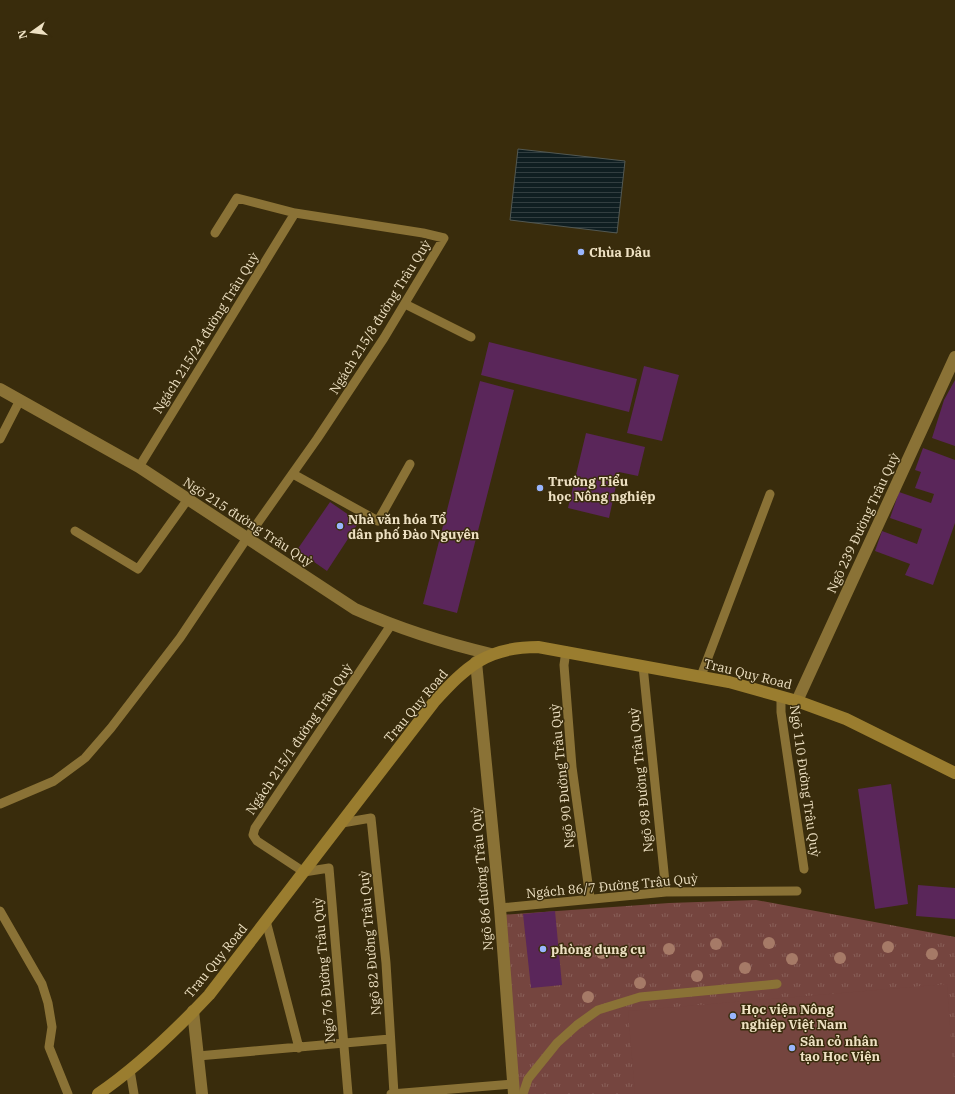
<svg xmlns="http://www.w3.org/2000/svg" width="955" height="1094" font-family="'IBM Plex Serif',serif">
<defs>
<pattern id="grass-tufts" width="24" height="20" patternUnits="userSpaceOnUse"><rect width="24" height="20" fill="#75453f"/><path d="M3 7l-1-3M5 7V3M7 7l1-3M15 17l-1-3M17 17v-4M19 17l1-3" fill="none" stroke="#896059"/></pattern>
<pattern id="water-rules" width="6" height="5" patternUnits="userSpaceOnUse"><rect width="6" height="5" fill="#0f1e21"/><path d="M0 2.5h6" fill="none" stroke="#323e40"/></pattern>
</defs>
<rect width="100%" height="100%" fill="#392c0c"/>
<path fill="url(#grass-tufts)" d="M 756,900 L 955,937 L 955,1094 L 517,1094 L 500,915 L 669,903 Z"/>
<path fill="#75453f" d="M 947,984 L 955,1094 L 635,1094 L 628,1011 Z"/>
<path fill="url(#water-rules)" stroke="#525852" d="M 518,149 L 625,161 L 617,233 L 510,220 Z"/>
<path fill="#5a265a" d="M 489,342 L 637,379 L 629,412 L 481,375 Z
M 644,366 L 679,375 L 662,441 L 627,433 Z
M 955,380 L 955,446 L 932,438 L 944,400 Z
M 480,381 L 514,390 L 457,613 L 423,604 Z
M 586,433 L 645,447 L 638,476 L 619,472 L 609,518 L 568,508 Z
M 923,448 L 955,460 L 955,523 L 933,585 L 905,575 L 910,564 L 875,551 L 882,531 L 917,544 L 922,529 L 890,518 L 899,492 L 931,503 L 934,494 L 915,488 L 921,472 L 915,470 Z
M 330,502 L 359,522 L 327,571 L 297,550 Z
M 891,784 L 908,904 L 875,909 L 858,789 Z
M 918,885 L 955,888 L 955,919 L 916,916 Z
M 555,911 L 562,985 L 531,988 L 523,914 Z"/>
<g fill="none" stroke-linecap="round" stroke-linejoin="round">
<path stroke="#8a7236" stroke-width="9" d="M 405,304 L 471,337
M 0,439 L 20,400
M 139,467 L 295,213
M 293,474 L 378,521 L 410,464
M 75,531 L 138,569 L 188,499
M 566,651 L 564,665 L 572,767 L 590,898
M 643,666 L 666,892
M 701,676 L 770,494
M 781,697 L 781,712 L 804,869
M 0,804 L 54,781 L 85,758 L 111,728 L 180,638 L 247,538 L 317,439 L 384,338 L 444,238 L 423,233 L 295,213 L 237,198 L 215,233
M 342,823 L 371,818 L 386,963 L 394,1094
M 500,908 L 666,892 L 797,891
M 0,911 L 42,984 L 48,1003 L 52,1027 L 49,1047 L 68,1094
M 266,921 L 299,1048
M 198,1056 L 390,1039
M 130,1070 L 134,1094
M 348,1094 L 329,868 L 304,872 L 257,841 L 253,835 L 255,828 L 391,625
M 391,1094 L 513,1084
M 523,1094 L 528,1079 L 557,1043 L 577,1025 L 598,1010 L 640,997 L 777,984"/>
<path stroke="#8a7236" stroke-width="12" d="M 0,389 L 139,467 L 355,609 C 400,629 444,643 491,654
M 476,662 L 500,908 L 514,1094
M 797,701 L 955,357
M 193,1011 L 202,1094"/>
<path stroke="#9a7d2f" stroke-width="12" d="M 98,1094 C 139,1066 175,1031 209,995 L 434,702 C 467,666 487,647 538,647 L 729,682 L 797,701 L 846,719 L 955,773"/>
</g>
<g fill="#a67a67">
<circle cx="769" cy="943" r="6"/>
<circle cx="716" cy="944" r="6"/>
<circle cx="888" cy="947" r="6"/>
<circle cx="669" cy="949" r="6"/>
<circle cx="602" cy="953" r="6"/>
<circle cx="932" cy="954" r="6"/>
<circle cx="840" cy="958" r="6"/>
<circle cx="792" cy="959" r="6"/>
<circle cx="745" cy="968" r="6"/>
<circle cx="697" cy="976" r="6"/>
<circle cx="640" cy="983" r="6"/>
<circle cx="588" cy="997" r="6"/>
</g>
<g fill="#99b5fd" stroke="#392c0c" stroke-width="1.5">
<circle cx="581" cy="252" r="4"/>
<circle cx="540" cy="488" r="4"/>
<circle cx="340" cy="526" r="4"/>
<circle cx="543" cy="949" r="4"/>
<circle cx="733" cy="1016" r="4"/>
<circle cx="792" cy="1048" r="4"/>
</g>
<g text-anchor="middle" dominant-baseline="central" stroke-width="3" stroke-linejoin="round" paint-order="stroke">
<g font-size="13" font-weight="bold" fill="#eee1c3" stroke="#392c0c" text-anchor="start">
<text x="589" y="252">Chùa Dâu</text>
<text x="548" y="481">Trường Tiểu<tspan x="548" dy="15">học Nông nghiệp</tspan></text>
<text x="348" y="519">Nhà văn hóa Tổ<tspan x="348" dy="15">dân phố Đào Nguyên</tspan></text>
<text x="551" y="949">phòng dụng cụ</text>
<text x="741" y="1009">Học viện Nông<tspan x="741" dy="15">nghiệp Việt Nam</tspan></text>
<text x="800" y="1041">Sân cỏ nhân<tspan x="800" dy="15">tạo Học Viện</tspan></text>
</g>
<g font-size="13" fill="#eee1c3" stroke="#392c0c">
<text transform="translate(380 317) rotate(-58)">Ngách 215/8 đường Trâu Quỳ</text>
<text transform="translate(206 333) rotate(-58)">Ngách 215/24 đường Trâu Quỳ</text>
<text transform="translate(248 522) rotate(33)">Ngõ 215 đường Trâu Quỳ</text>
<text transform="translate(863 523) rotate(-65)">Ngõ 239 Đường Trâu Quỳ</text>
<text transform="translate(748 674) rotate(14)">Trau Quy Road</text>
<text transform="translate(416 706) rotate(-50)">Trau Quy Road</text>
<text transform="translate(299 739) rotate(-56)">Ngách 215/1 đường Trâu Quỳ</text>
<text transform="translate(562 776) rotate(-96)">Ngõ 90 Đường Trâu Quỳ</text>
<text transform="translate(641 780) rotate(-96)">Ngõ 98 Đường Trâu Quỳ</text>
<text transform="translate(805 781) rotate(82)">Ngõ 110 Đường Trâu Quỳ</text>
<text transform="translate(482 879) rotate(-95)">Ngõ 86 đường Trâu Quỳ</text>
<text transform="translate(612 886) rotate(-5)">Ngách 86/7 Đường Trâu Quỳ</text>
<text transform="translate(370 943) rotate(-95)">Ngõ 82 Đường Trâu Quỳ</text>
<text transform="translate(216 961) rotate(-51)">Trau Quy Road</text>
<text transform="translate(324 970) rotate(-95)">Ngõ 76 Đường Trâu Quỳ</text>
</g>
</g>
<g transform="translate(32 32) rotate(256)" stroke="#392c0c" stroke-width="3" paint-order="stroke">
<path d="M0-3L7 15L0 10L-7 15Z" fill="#eee1c3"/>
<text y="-6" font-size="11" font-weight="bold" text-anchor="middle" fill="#eee1c3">N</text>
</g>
</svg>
